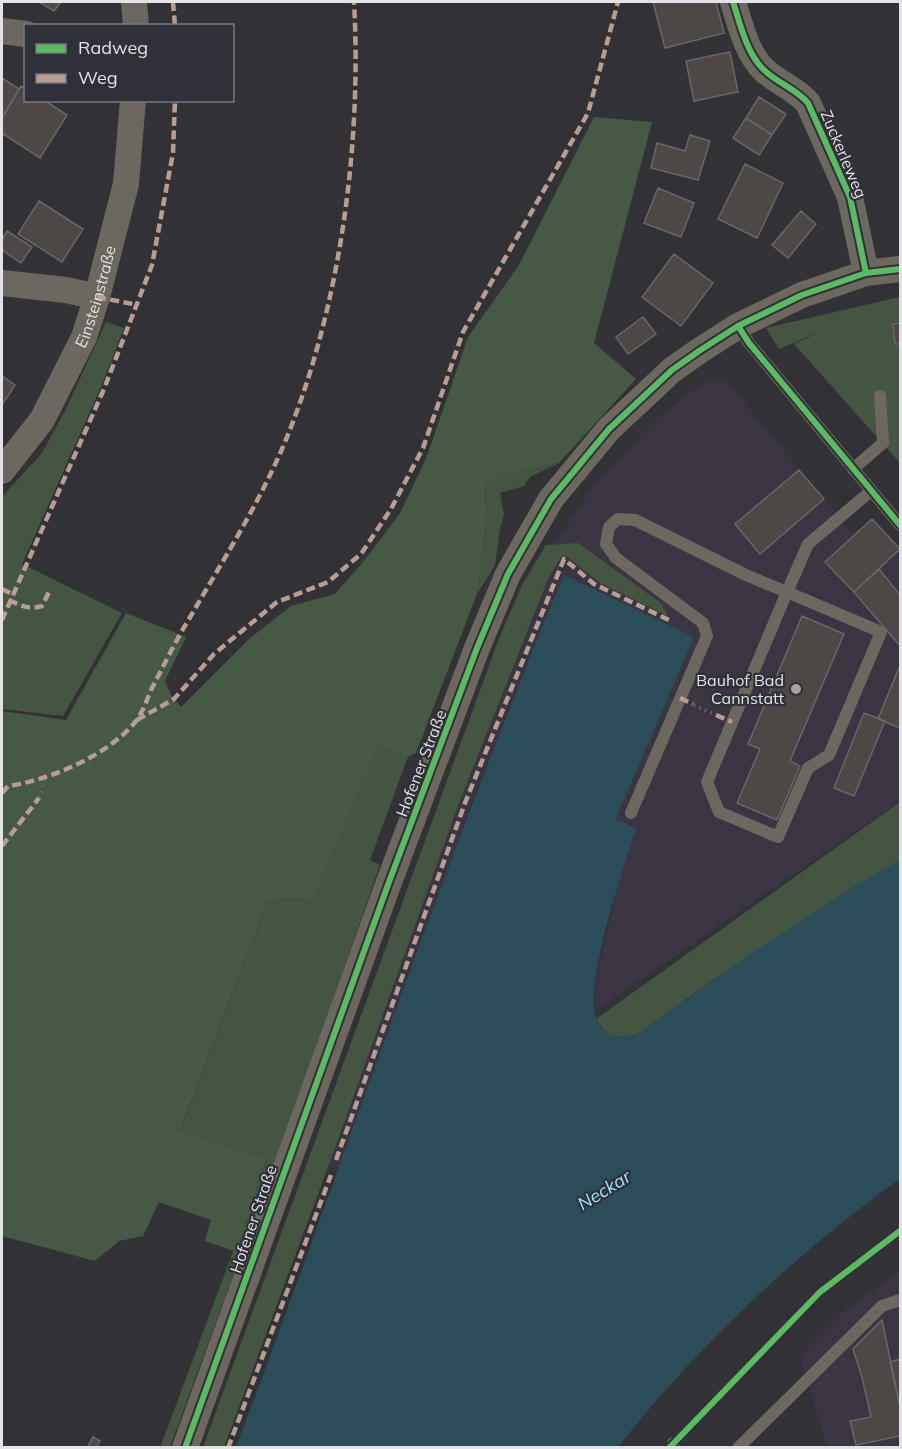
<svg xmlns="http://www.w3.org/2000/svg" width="902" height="1449" font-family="Mulish,sans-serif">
<rect width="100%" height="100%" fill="#323236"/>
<path fill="#3b3543" d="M 705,381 L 726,381 L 854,535 L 872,519 L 900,549 L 900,801 L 594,1012 L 595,982 L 619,880 L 616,819 L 694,637 L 516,689 L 470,807 L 339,1170 L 318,1163 L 549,552 L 597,481 L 659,417 Z
M 900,1271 L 900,1447 L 827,1447 L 800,1357 L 843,1312 Z"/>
<path fill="#445542" d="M 900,297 L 900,322 L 892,323 L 895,345 L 900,344 L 900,463 L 794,344 L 822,331 L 779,349 L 766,328 Z
M 106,322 L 124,328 L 101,387 L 22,564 L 122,613 L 63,716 L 2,709 L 2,497 L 42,453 L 66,409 Z
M 559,463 L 530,477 L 524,486 L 500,493 L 504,515 L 500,529 L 495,565 L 477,594 L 487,519 L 485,492 L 487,483 L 498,475 L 528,471 Z
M 578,543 L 661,603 L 668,616 L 600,583 L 566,556 L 561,557 L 548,579 L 459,803 L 327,1170 L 224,1447 L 203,1447 L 500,636 L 522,585 L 546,545 Z
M 378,744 L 408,757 L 370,860 L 380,865 L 300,1094 L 170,1447 L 160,1448 L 267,1160 L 180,1132 L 268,900 L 314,899 Z
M 900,802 L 900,860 L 714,979 L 641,1032 L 628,1037 L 614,1037 L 605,1032 L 596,1019 Z"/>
<path fill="#455944" d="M 594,117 L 652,122 L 594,343 L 636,379 L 559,463 L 528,471 L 498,475 L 487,483 L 485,492 L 487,519 L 477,594 L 416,753 L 408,757 L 378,745 L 314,899 L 268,900 L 180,1131 L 267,1159 L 234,1251 L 205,1241 L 211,1220 L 159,1202 L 143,1236 L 119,1241 L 95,1261 L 2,1236 L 2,711 L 66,720 L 126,613 L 186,637 L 165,681 L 171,695 L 181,707 L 249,639 L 291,606 L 335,594 L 363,562 L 400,513 L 426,459 L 468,337 L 519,265 Z"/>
<path fill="#2b4d59" d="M 564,575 L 694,637 L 616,819 L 636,829 C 624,865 584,985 596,1018 C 604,1040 622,1039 641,1032 L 750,954 L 850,889 L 900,860 L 900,1179 C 795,1254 698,1346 618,1447 L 236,1447 C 346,1157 443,862 564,575 Z"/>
<path fill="#4d4746" stroke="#696768" stroke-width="1.5" d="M 39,2 L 61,2 L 54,11 Z
M 653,2 L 716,2 L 724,33 L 665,48 Z
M 730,52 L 738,92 L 694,101 L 686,61 Z
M 2,78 L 19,89 L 2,118 Z
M 21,86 L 26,89 L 26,100 L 44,100 L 67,115 L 40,158 L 2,133 L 2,118 Z
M 759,97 L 786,114 L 772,135 L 746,118 Z
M 746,118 L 772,135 L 759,155 L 733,138 Z
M 690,135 L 710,141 L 698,180 L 651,168 L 657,143 L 685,151 Z
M 745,164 L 783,183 L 757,238 L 718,219 Z
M 658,188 L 694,203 L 681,237 L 644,223 Z
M 39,201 L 83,229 L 62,262 L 18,234 Z
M 801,211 L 816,224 L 788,258 L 772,245 Z
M 7,231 L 32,247 L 21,263 L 2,250 L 2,240 Z
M 674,254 L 713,283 L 681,326 L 642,297 Z
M 643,317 L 656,334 L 628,354 L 616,337 Z
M 900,323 L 900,344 L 895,344 L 893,324 Z
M 2,376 L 15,385 L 2,405 Z
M 799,470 L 824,499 L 760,554 L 735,524 Z
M 872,519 L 900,549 L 854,592 L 825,562 Z
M 879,569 L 900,595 L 900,646 L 854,592 Z
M 802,616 L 844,634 L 790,761 L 800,766 L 777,820 L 737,803 L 760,749 L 748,744 Z
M 900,665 L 900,728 L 878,719 Z
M 864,713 L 885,721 L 854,796 L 834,788 Z
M 882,1320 L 900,1407 L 900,1436 L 856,1445 L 850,1421 L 871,1417 L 862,1377 L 853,1349 Z
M 900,1359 L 900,1407 L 890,1362 Z
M 93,1437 L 100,1441 L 96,1448 L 91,1448 L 88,1446 Z"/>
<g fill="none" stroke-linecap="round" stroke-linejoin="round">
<path stroke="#6c6864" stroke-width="4" stroke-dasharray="1.5 4.5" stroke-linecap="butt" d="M 694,705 L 716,715
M 39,798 L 46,776
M 684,1432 L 820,1292 L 900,1231"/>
<path stroke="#6c675f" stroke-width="12" d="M 738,326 L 749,343 L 900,525
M 853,469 L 883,443 L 880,396
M 631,813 L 707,636 L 703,623 L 616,558 L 606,544 L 609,527 L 618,519 L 635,520 L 746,575 L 787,592 L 707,782 L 719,812 L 778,837 L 808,768 L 829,755 L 881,632 L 787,592 L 808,544 L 871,491
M 673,1443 L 674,1448
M 738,1448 L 882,1306 L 900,1300"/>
<g stroke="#6c675f" stroke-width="26">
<path d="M 134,2 L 136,26"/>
<path d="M 733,2 C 740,23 746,52 763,69 C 777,83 795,88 808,103 L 850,197 L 866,273"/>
<path d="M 2,31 L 26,34"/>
<path d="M 2,283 L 66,290 L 97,297"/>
<path id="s1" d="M 2,471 L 42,420 L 84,337 L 97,297 L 126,184 L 133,100"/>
<path d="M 185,1448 L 389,882 L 477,648 L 508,574 L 551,499 L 609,429 L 672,370 L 699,351 L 738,326 L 802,295 L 866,273 L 900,269"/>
</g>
<path stroke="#b99d93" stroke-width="4.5" stroke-dasharray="9 4.5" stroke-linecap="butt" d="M 173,2 L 175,26
M 97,297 L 138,305
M 2,589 L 12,594
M 9,600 C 21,606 30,610 42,606 L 50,590
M 2,620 L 104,389 L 152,265 L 173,153 L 175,100
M 680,698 L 693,704
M 716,715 L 732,722
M 137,720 L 174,699 L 214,654 L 277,602 L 328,582 L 361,554 L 391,509 L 423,448 L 463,332 L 588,113 L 618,2
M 2,793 L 8,786 C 50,780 109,755 136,721 C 143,712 147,699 152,688 C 164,665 175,642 189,619 C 222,562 259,504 285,442 C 340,309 362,145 354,2
M 2,846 L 39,798
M 336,1160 L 465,803 L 564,559 L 594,584 L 673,622
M 228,1448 L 331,1175"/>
<g stroke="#303038" stroke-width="10">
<path id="cycleway" d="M 733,2 C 740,23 746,52 763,69 C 777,83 795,88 808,103 L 850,197 L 866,273
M 738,326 L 749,343 L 900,525
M 185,1448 L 389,882 L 477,648 L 508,574 L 551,499 L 609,429 L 672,370 L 699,351 L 738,326 L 802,295 L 866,273 L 900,269
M 669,1448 L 820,1292 L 900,1231"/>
</g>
<use href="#cycleway" stroke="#5cba63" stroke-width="6"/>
</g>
<circle fill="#a4a4a9" stroke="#303038" stroke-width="2" cx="796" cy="689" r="6"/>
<g text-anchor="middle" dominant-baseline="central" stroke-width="4.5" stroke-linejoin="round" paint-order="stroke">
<g font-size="16" fill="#e2e2e7" stroke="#303038">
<text transform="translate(844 154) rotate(67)">Zuckerleweg</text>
<text stroke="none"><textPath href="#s1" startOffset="200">Einsteinstraße</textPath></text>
<text transform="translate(421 763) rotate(-69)">Hofener Straße</text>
<text transform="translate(253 1219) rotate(-71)">Hofener Straße</text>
</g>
<g font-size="16" fill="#e2e2e7" stroke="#303038" text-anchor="end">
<text x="784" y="680">Bauhof Bad<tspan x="784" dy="18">Cannstatt</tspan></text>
</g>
<g font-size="18" font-style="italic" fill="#9ce3fb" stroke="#303038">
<text transform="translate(604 1190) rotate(-32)">Neckar</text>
</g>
</g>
<rect width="902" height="1449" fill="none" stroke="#e2e2e7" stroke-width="6"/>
<rect x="24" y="24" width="210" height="78" fill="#303038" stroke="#77777e" stroke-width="1.5"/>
<rect x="36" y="44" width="30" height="9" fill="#5cba63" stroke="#77777e" stroke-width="1.5"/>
<text x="78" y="54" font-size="18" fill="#e2e2e7">Radweg</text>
<rect x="36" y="74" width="30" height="9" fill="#b99d93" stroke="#77777e" stroke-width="1.5"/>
<text x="78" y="84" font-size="18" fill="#e2e2e7">Weg</text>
</svg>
